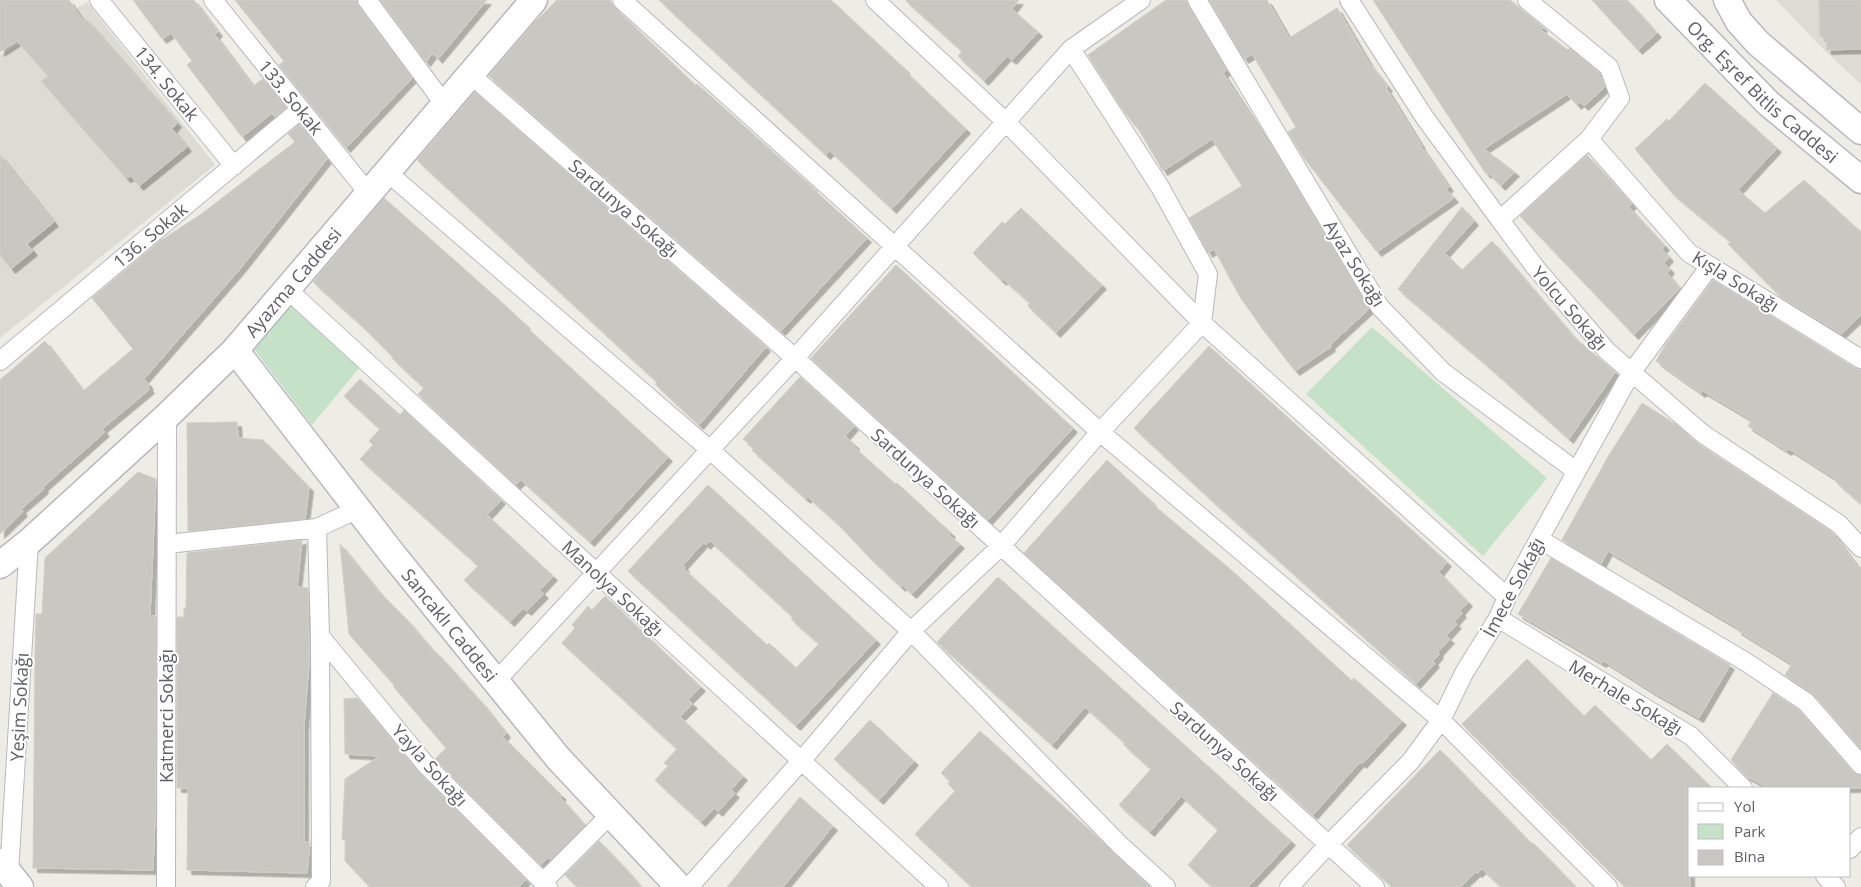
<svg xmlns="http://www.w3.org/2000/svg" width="1861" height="887" font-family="'Open Sans',sans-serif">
<defs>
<filter id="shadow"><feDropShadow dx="4.5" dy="4.5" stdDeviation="0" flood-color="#0004"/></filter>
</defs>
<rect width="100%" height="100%" fill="#edede5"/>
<path fill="#dddcd4" d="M 1776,0 L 1861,0 L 1861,84 L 1827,53 Z
M 87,2 L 215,165 L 0,338 L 0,55 Z"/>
<path fill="#c5e2c8" d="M 289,300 L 360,367 L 312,425 L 251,345 Z
M 1372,327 L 1547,478 L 1483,556 L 1306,394 Z"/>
<path fill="#c9c7c2" stroke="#d1cfc4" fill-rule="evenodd" filter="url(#shadow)" d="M 0,0 L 69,0 L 83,21 L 86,19 L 177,123 L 172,129 L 187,147 L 139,186 L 131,176 L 126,178 L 41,81 L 48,76 L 17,41 L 0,52 Z
M 133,0 L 194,0 L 218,32 L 215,35 L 253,86 L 263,79 L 286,108 L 275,117 L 272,113 L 242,137 L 187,65 L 192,61 L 171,33 L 162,39 Z
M 235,0 L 357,0 L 358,6 L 412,78 L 346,148 L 279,65 L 284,61 Z
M 380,0 L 487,0 L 438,59 L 433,53 L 426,62 Z
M 557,0 L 610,0 L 615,8 L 695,85 L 697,84 L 810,185 L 813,187 L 812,188 L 867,238 L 781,331 L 489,76 L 534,23 Z
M 659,0 L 831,0 L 906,70 L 905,71 L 966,129 L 892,209 L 830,151 L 826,155 Z
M 905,0 L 1019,0 L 1012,9 L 1038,32 L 1012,60 L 1007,56 L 984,81 L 958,56 L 962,51 Z
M 1166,0 L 1186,0 L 1188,5 L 1227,70 L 1223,73 L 1269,144 L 1270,143 L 1369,309 L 1330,345 L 1331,347 L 1295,371 L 1264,331 L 1240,297 L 1214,249 L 1208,253 L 1189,218 L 1242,186 L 1212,139 L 1163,171 L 1136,125 L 1135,126 L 1121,107 L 1088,55 Z
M 1209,0 L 1267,0 L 1289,38 L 1337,8 L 1369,63 L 1388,87 L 1386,88 L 1421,145 L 1420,145 L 1449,187 L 1446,189 L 1454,198 L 1377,252 L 1304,158 L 1288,132 L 1296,127 L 1282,104 L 1252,54 L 1244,59 Z
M 1373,0 L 1510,0 L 1543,27 L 1541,30 L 1568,50 L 1570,48 L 1597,71 L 1596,72 L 1601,77 L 1605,87 L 1584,106 L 1580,102 L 1577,105 L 1567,94 L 1484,149 L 1515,172 L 1501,186 L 1488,173 L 1486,174 Z
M 1592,0 L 1627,0 L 1657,33 L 1638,50 Z
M 1819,0 L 1861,0 L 1861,49 L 1827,50 L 1826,39 L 1820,36 Z
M 1705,83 L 1777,148 L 1738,190 L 1765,213 L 1804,180 L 1861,232 L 1861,315 L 1841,334 L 1781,297 L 1728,244 L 1731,242 L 1672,193 L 1635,149 L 1667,119 L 1669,121 Z
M 475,92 L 766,347 L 699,425 L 655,384 L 657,382 L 417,160 Z
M 299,124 L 327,159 L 240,269 L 144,379 L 149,385 L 148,387 L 150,389 L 102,429 L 105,432 L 43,487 L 44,489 L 21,509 L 23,512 L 0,534 L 0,380 L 45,341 L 83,391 L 109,369 L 133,349 L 92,298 L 160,241 L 200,215 L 295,142 L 288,134 Z
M 0,155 L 54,222 L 27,244 L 33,251 L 11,269 L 0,255 Z
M 1587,155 L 1632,204 L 1629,207 L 1665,246 L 1662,249 L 1669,257 L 1664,263 L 1670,269 L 1667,273 L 1680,288 L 1634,335 L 1520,216 Z
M 384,198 L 498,299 L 526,325 L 525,326 L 668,457 L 590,542 L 521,480 L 516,485 L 418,394 L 424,388 L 392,358 L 393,357 L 360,324 L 313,282 Z
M 1462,207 L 1474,221 L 1445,253 L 1462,270 L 1492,241 L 1574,337 L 1615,372 L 1569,439 L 1489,367 L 1398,289 Z
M 1021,208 L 1102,285 L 1056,333 L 1028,306 L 1030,303 L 1003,279 L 1002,281 L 973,253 L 1002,222 L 1005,224 Z
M 896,265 L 1073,428 L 988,520 L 811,358 Z
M 1713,280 L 1855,368 L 1861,370 L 1861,504 L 1835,481 L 1836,479 L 1789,449 L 1787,451 L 1748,426 L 1752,420 L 1703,391 L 1701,393 L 1656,361 L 1666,344 Z
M 1209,346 L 1447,562 L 1439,572 L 1468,602 L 1460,611 L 1462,613 L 1454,622 L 1457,624 L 1446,636 L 1450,639 L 1438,652 L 1439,654 L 1433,661 L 1435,663 L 1416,684 L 1208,497 L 1134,428 Z
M 800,377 L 854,426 L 845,436 L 855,445 L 854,447 L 895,484 L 897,483 L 951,533 L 949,535 L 960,544 L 912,594 L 902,585 L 901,587 L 871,559 L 839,525 L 808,497 L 806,499 L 752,450 L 754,448 L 743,439 Z
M 360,379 L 400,415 L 404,410 L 501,500 L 487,515 L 553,576 L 540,590 L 544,594 L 527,611 L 523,608 L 510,622 L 464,580 L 478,566 L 474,562 L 360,459 L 373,445 L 369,441 L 380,429 L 344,396 Z
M 1642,403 L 1677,425 L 1697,443 L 1832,532 L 1861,571 L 1861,749 L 1814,695 L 1785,675 L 1792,664 L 1737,630 L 1738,628 L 1608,551 L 1601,564 L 1562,540 L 1609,455 Z
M 237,422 L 238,438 L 263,440 L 309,487 L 305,519 L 188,531 L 187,423 Z
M 1107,460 L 1152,502 L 1151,503 L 1230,569 L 1352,681 L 1354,678 L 1402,721 L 1362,764 L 1360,762 L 1313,815 L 1024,553 Z
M 138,472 L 156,479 L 150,616 L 156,616 L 156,789 L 153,870 L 33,868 L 35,652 L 36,614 L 42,614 L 45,558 Z
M 708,485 L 876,640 L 796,726 L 628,571 ZM 710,541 L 793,617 L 791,619 L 819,644 L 796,668 L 769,643 L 767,645 L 684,569 L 685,568 L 683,565 L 704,542 L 706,545 Z
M 302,540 L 297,587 L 308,588 L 309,663 L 304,726 L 304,842 L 310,842 L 307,873 L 187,870 L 188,788 L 177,788 L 177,617 L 184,617 L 184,608 L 186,608 L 187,553 Z
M 340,544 L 379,592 L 407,620 L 435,653 L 436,652 L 481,702 L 506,733 L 503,737 L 562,796 L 560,797 L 585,825 L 550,860 L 548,858 L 541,865 L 435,759 L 446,748 L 393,686 L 394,685 L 349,634 Z
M 1551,558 L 1730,665 L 1699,718 L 1653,692 L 1604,661 L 1602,663 L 1518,614 Z
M 998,577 L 1291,841 L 1248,887 L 1212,887 L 1188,865 L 1218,830 L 1181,796 L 1150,832 L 1119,805 L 1151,769 L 1124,745 L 1125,743 L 1085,707 L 1052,745 L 937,642 Z
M 605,596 L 701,687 L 688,700 L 693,704 L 680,717 L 743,776 L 731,790 L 735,793 L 718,812 L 714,808 L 701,822 L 655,780 L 668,766 L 664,763 L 677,749 L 562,643 L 575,628 L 572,625 L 588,606 L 592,610 Z
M 1527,659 L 1584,716 L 1595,705 L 1651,760 L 1667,744 L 1712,788 L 1690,788 L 1690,887 L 1625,887 L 1462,724 Z
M 1773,693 L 1799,710 L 1853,772 L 1861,775 L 1861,788 L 1769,788 L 1746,776 L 1731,760 Z
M 357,698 L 419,773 L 526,880 L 519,887 L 370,887 L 345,861 L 345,840 L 342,839 L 345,779 L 380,756 L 345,754 L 344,699 Z
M 870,720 L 914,761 L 879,800 L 834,759 Z
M 980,731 L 1095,835 L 1150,887 L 972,887 L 915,834 L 955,791 L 948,784 L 950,781 L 941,773 Z
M 1440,750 L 1532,844 L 1533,843 L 1576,887 L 1501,887 L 1482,869 L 1478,873 L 1476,872 L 1460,887 L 1392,887 L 1347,845 Z
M 800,797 L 833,826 L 783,887 L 727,887 Z
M 599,841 L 624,867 L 641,887 L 577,887 L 565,875 Z"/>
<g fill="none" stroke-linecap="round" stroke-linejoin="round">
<g stroke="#b7b9bd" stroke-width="20">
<path id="street" d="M 99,0 L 234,166
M 213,0 L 369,194
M 367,0 L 445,105
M 622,0 L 1100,432 L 1441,720 L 1608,887
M 875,0 L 1007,123 L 1202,323 L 1507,597
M 1197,0 L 1380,307 L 1443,372 L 1576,471
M 1349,0 L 1425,118 L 1500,220 L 1535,267 L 1607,351 L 1703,434 L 1839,524 L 1861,548
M 471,75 L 795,358 L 1375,887
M 1589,139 L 1689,253 L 1861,359
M 387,172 L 709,449 L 911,631 L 1120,845 L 1166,887
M 1500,220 L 1589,139 L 1620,98 L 1609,67 L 1527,0
M 287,289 L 939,887
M 0,361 L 301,109
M 1539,539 L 1746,662 L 1806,702 L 1861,765
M 167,544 L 317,528 L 358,509
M 1498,618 L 1691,736 L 1743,788
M 320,636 L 427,766 L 548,887
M 496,681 L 795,358 L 1071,49 L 1141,0
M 1850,849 L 1861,837
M 9,873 L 29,542
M 1825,876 L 1836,887
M 543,882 L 611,814
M 166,887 L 167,416
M 315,887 L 321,881 L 320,636 L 317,528
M 689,887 L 802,760 L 911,631 L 1001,546 L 1100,432 L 1202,323 L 1208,274 L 1160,187 L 1071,49
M 1289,887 L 1328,845 L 1410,762 L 1441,720 L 1464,673 L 1498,618 L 1507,597 L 1631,373 L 1710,266"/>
</g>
<g stroke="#b6b8bd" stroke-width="29">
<g id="secondary">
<path id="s1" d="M 1668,0 L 1768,103 L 1861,180"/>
<path d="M 1727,0 L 1739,22 L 1758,43 L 1861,131"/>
<path id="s2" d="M 235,350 L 394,556 L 558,758 L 679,887"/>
<path id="s3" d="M 0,565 L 29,542 L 167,416 L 235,350 L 534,0"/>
<path d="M 0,862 L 20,887"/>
</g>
</g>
<use href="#street" stroke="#fff" stroke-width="18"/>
<use href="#secondary" stroke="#fff" stroke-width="26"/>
</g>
<g text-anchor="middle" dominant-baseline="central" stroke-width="4" stroke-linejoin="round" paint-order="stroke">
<g font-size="18" fill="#5d5f64" stroke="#fff">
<text transform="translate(167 83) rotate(51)">134. Sokak</text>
<text stroke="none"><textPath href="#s1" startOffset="132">Org. Eşref Bitlis Caddesi</textPath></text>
<text transform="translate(291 97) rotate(51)">133. Sokak</text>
<text transform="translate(624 208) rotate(41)">Sardunya Sokağı</text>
<text transform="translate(150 235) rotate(-40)">136. Sokak</text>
<text transform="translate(1355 263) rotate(58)">Ayaz Sokağı</text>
<text transform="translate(1736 281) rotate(32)">Kışla Sokağı</text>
<text stroke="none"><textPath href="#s3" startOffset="408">Ayazma Caddesi</textPath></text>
<text transform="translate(1570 308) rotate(49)">Yolcu Sokağı</text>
<text transform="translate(926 478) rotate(42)">Sardunya Sokağı</text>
<text transform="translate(1513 587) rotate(-62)">İmece Sokağı</text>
<text transform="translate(613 588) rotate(43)">Manolya Sokağı</text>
<text stroke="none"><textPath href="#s2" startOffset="349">Sancaklı Caddesi</textPath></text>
<text transform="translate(1626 697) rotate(31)">Merhale Sokağı</text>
<text transform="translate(19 707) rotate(-87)">Yeşim Sokağı</text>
<text transform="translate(166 716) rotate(-90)">Katmerci Sokağı</text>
<text transform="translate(1225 751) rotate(42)">Sardunya Sokağı</text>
<text transform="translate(430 765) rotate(48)">Yayla Sokağı</text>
</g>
</g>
<rect x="1688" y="787" width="162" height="90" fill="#ffffff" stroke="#bebfc1"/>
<rect x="1698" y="803" width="25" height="8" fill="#ffffff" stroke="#bebfc1"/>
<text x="1734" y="812" font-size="15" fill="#5d5f64">Yol</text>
<rect x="1698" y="824" width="25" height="15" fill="#c5e2c8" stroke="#bebfc1"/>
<text x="1734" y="837" font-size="15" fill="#5d5f64">Park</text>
<rect x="1698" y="850" width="25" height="15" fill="#c9c7c2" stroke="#bebfc1"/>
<text x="1734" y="862" font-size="15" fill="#5d5f64">Bina</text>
</svg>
